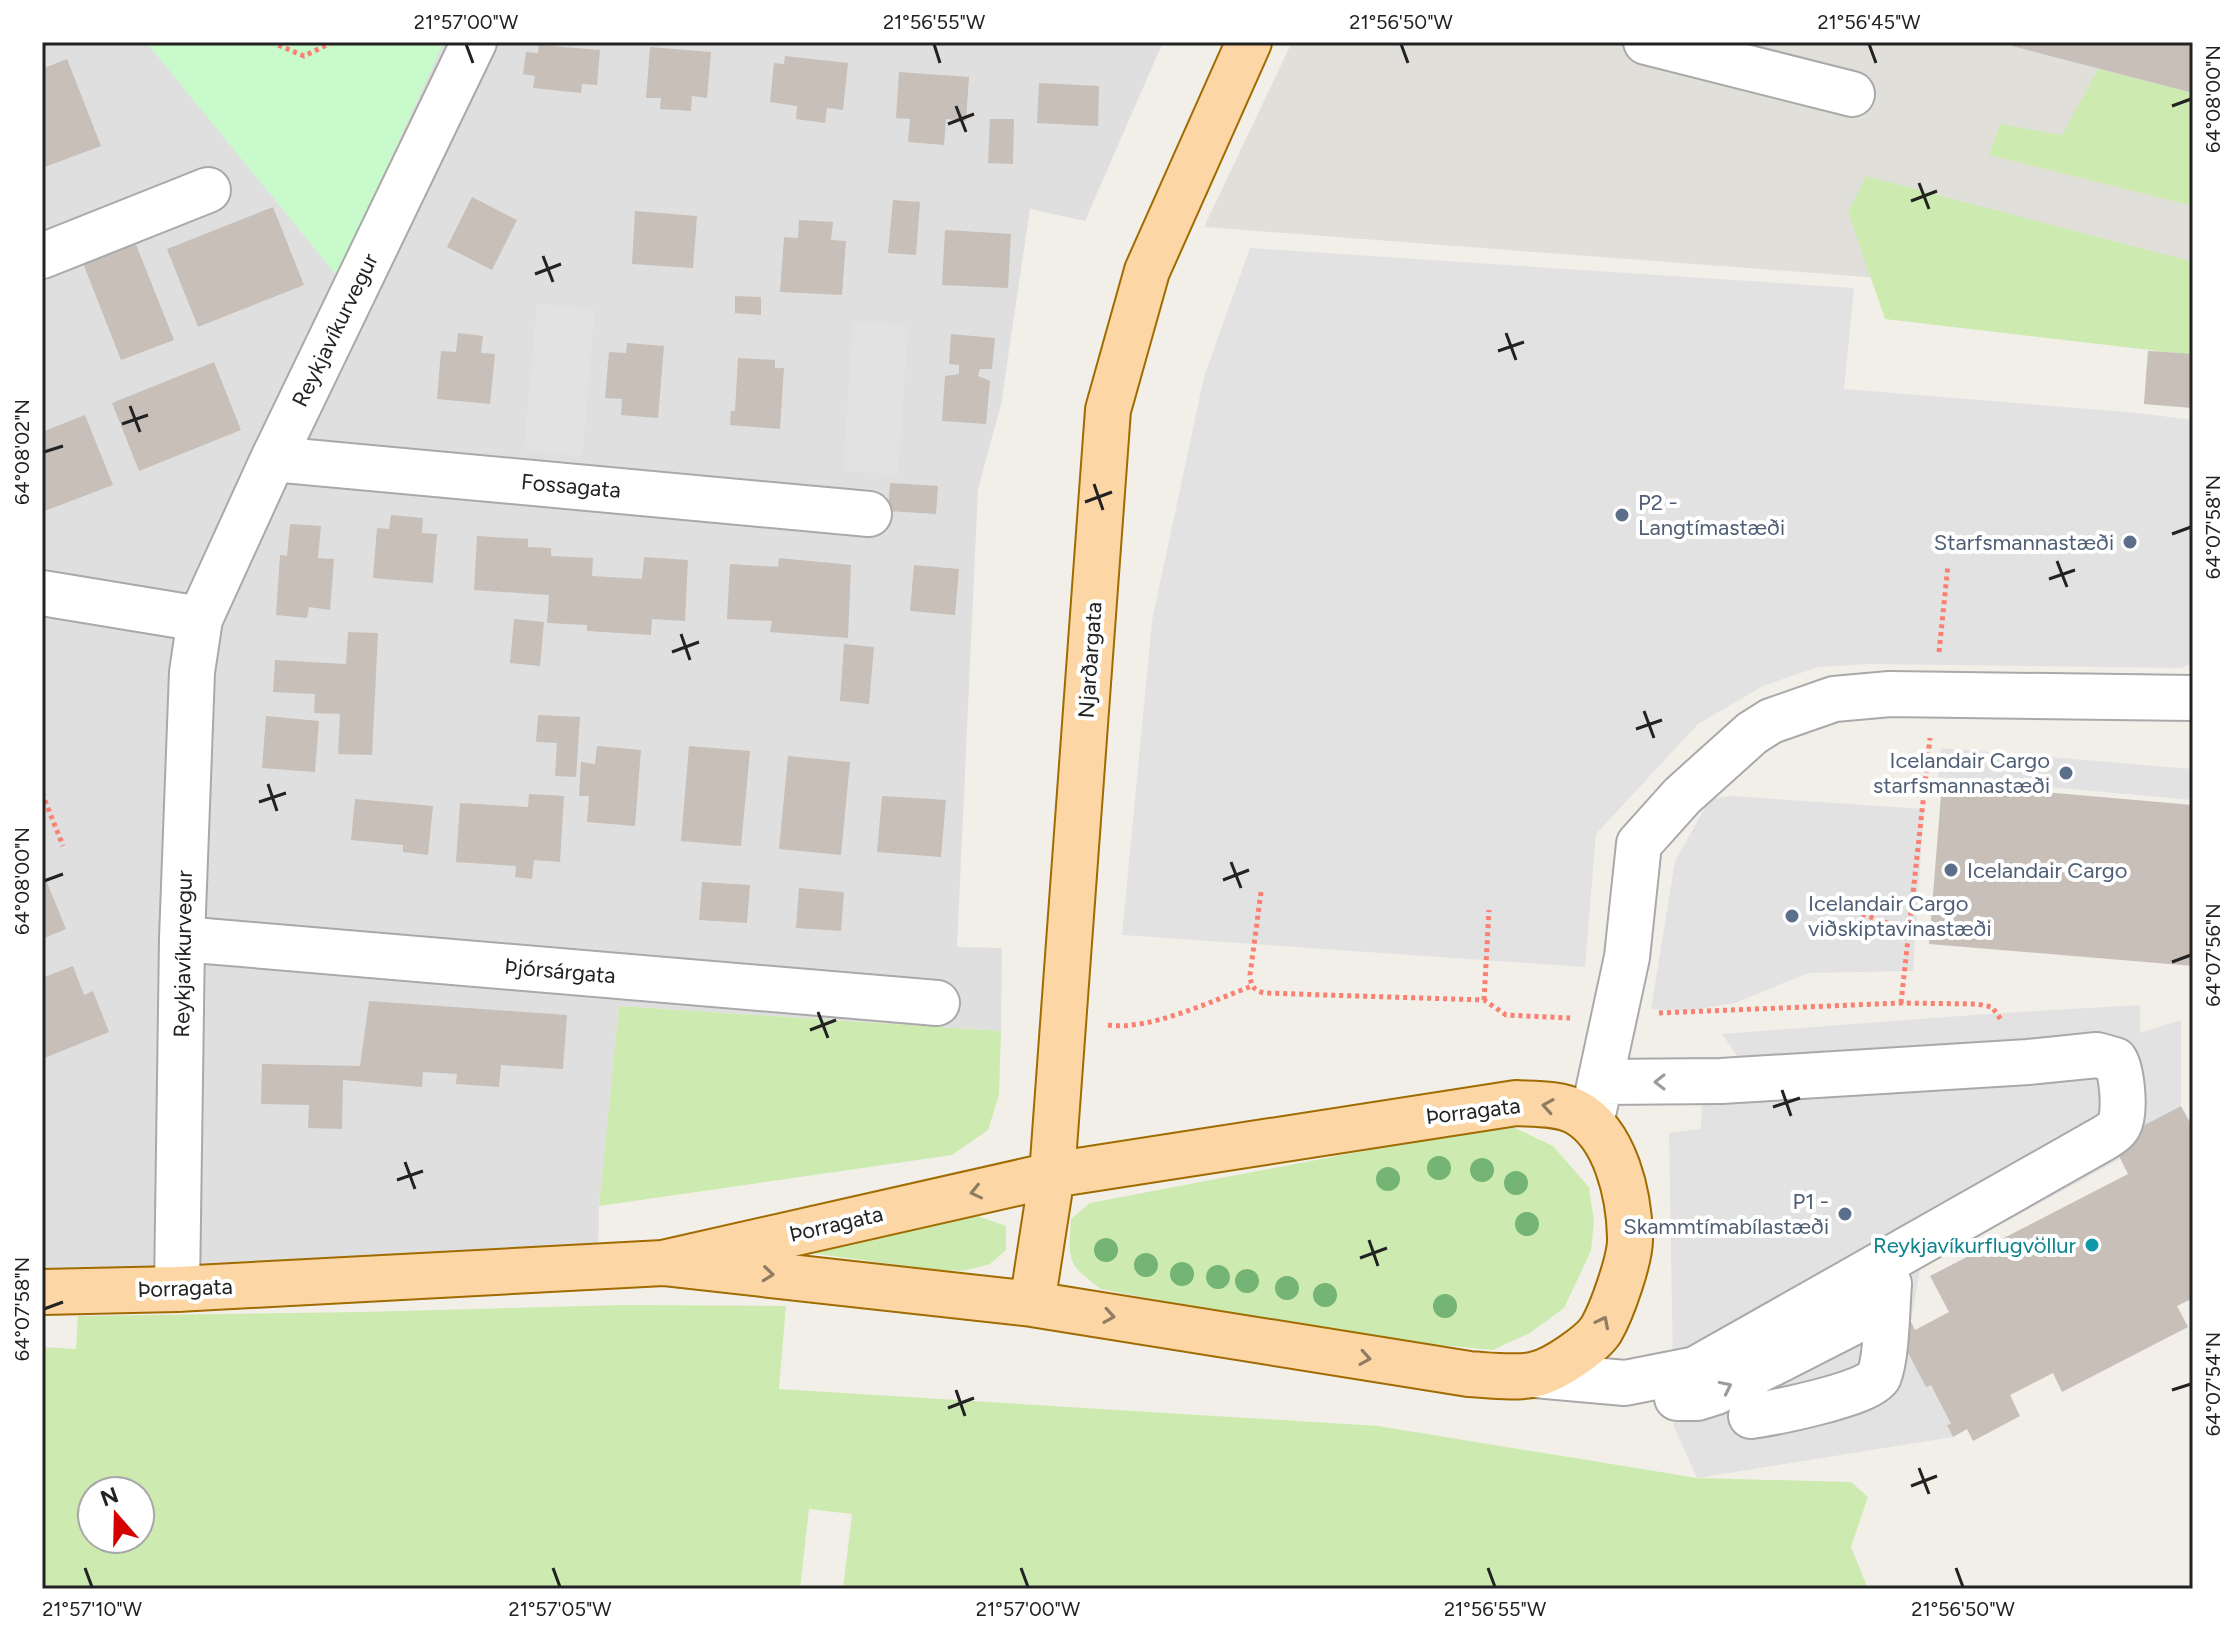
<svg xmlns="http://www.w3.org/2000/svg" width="2235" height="1631" font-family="Figtree,sans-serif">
<rect width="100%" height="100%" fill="#f2efe9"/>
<path fill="#e0dfdf" d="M 42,42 L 1163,42 L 1085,221 L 1030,209 L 1001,405 L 978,489 L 957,947 L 1002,948 L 1001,1031 L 619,1006 L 599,1206 L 598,1266 L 42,1292 Z"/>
<path fill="#e1dfda" d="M 1292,42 L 2193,42 L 2193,408 L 2144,404 L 2148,351 L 2154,351 L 2158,299 L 1204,227 Z"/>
<path fill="#cdebb0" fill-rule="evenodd" d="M 2098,69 L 2193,93 L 2193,206 L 1989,155 L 2000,124 L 2062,135 Z
M 1866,176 L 2193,262 L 2193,355 L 1885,319 L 1848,212 Z
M 619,1006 L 1001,1031 L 999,1095 L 988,1130 L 952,1155 L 599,1206 Z
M 1515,1128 L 1553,1146 L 1589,1187 L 1594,1221 L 1591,1251 L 1564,1308 L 1530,1333 L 1493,1350 L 1347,1336 L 1101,1289 C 1067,1264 1068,1261 1071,1219 L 1090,1203 L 1473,1130 Z
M 978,1216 L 1006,1226 L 1006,1250 L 990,1264 L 962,1271 L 935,1270 L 788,1250 Z
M 624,1305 L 786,1306 L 779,1389 L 1378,1426 L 1697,1478 L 1851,1482 L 1868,1497 L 1851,1547 L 1868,1589 L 843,1589 L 852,1514 L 809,1509 L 800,1589 L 42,1589 L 42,1347 L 76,1349 L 78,1316 L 362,1312 ZM 92,1491 L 140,1491 L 140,1539 L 92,1539 Z"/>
<path fill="#c8facc" d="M 146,42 L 444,42 L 337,276 Z"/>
<path fill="#e2e2e2" d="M 1250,248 L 1854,288 L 1844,389 L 2138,413 L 2193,420 L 2193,663 L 2181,668 L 1869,664 L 1818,667 L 1763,686 L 1698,724 L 1596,834 L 1585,967 L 1122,935 L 1152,621 L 1204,377 Z
M 537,304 L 595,309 L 582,456 L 524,451 Z
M 853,321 L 908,325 L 898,474 L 843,471 Z
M 1941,748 L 2193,769 L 2193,800 L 1938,777 Z
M 1731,796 L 1924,809 L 1913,971 L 1808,973 L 1735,1003 L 1687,1011 L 1651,1009 L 1675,861 L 1710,799 Z
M 2140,1005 L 2140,1033 L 2181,1020 L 2181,1106 L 2112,1142 L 2120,1159 L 1920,1269 L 1911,1322 L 1904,1325 L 1926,1387 L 1931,1385 L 1951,1424 L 1947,1426 L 1953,1437 L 1697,1478 L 1674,1427 L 1669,1133 L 1701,1129 L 1703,1071 L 1745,1067 L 1722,1034 L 1987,1014 Z"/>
<path fill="#c7bfb8" d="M 2013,42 L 2193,42 L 2193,93 L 2012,46 Z
M 539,45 L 600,50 L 597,85 L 582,84 L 581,93 L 533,88 L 535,76 L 523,74 L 526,52 L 538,53 Z
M 650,47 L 711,52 L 707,98 L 692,96 L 691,111 L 660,109 L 661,98 L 646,98 Z
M 785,56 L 848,63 L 843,110 L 827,108 L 825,123 L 796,119 L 797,106 L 770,102 L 774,63 L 784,64 Z
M 67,59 L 101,146 L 42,168 L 42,69 Z
M 899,72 L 969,77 L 966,121 L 946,119 L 944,145 L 908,142 L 910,119 L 896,118 Z
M 1039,83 L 1099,86 L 1098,126 L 1037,123 Z
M 990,119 L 1014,119 L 1013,164 L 988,163 Z
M 472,197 L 517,220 L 492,270 L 447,247 Z
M 893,200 L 920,202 L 916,255 L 888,253 Z
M 273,207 L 304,285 L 198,327 L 167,249 Z
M 635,211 L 697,216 L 693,268 L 632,264 Z
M 799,220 L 833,222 L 831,240 L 846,241 L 842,295 L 780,292 L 784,237 L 798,238 Z
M 945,230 L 1011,234 L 1008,288 L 942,285 Z
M 133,237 L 174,340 L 121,360 L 81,258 Z
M 735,296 L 761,297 L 761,315 L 735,313 Z
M 458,333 L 483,336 L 481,353 L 495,354 L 490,404 L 437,399 L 441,351 L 456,352 Z
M 951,334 L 995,338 L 992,369 L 980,369 L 978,376 L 990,381 L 986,424 L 942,421 L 945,376 L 959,374 L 959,365 L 949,364 Z
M 627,343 L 664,346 L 658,418 L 621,415 L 622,399 L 605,398 L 609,352 L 626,353 Z
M 2148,351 L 2193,354 L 2193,408 L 2144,404 Z
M 738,358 L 775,360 L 775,368 L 784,368 L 780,429 L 730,425 L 731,411 L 735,411 Z
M 214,362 L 241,430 L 139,471 L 112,403 Z
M 85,415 L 113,485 L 42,512 L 42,432 Z
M 890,483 L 938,486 L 936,514 L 888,511 Z
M 391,515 L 423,518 L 422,533 L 437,534 L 433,583 L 373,578 L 377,528 L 389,529 Z
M 290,524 L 321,526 L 318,558 L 334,559 L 330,610 L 309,607 L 307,618 L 276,615 L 280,555 L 287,556 Z
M 477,536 L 528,539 L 528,547 L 551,548 L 551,556 L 593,558 L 592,576 L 642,579 L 644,557 L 688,560 L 685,621 L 652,619 L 651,635 L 587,631 L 587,625 L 547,623 L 549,595 L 474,590 Z
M 779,558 L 851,565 L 848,638 L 770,632 L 772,621 L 727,619 L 730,564 L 778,567 Z
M 914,565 L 959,569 L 955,615 L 910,611 Z
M 514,619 L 544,622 L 540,666 L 510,663 Z
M 348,632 L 378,633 L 372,755 L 338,754 L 340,714 L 314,713 L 315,694 L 273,692 L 275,660 L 346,664 Z
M 844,644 L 874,647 L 869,704 L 840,701 Z
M 538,715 L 580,717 L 576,777 L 555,776 L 557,743 L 536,742 Z
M 266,716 L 319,721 L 315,772 L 262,768 Z
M 597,746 L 641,750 L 635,826 L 587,822 L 589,796 L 579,796 L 581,762 L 595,764 Z
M 689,746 L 750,751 L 741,846 L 681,841 Z
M 788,756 L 850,762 L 841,855 L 779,849 Z
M 1942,783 L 2193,805 L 2193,966 L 1929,944 Z
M 529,794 L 564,796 L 560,862 L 534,860 L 532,879 L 515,877 L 516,866 L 456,862 L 460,803 L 528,807 Z
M 882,796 L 946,800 L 941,857 L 877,852 Z
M 355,799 L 433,806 L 428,855 L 403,852 L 403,845 L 351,840 Z
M 42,870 L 66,929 L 42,939 Z
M 702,882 L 750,885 L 747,923 L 699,920 Z
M 799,888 L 844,892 L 841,931 L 796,928 Z
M 73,966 L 84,995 L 93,991 L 109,1032 L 42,1059 L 42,978 Z
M 369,1001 L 567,1015 L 563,1069 L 501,1065 L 499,1087 L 456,1084 L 457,1074 L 423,1072 L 422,1087 L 343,1080 L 342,1129 L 308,1128 L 309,1105 L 261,1104 L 262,1064 L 360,1066 Z
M 2181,1106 L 2193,1128 L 2193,1298 L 2177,1306 L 2188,1327 L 2062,1392 L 2053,1373 L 2010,1395 L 2020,1416 L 1973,1441 L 1967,1429 L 1953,1437 L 1947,1425 L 1951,1424 L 1931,1385 L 1926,1387 L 1896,1330 L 1911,1322 L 1915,1330 L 1949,1312 L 1930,1276 L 2128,1174 L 2112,1142 Z"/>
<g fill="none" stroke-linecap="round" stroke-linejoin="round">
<g stroke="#a9a9a9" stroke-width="48">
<path id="minor" d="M 1646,42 L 1852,94
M 42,256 L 208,190
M 273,459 L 869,514
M 42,593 L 200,619
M 182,939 L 937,1003
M 1594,1110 L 1627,957 L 1639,844 L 1682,796 L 1752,733 L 1771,721 L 1834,699 L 1890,694 L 2193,698
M 177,1289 L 182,939 L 192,672 L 200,619 L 273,459 L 474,42
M 1535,1375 L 1625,1383 L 1696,1369 L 2104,1138 C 2109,1135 2116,1131 2119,1125 C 2126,1113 2122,1071 2115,1060 L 2097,1055 L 2028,1062 L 1721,1081 L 1600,1082
M 1677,1398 L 1697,1398 L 1716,1392 L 1887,1305
M 1751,1416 C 1772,1413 1871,1394 1879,1376 C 1887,1356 1887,1307 1889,1284"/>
</g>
<g stroke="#a06b00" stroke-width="48">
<path id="major" d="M 42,1292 L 177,1289 L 663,1263 L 1032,1304 L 1469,1374 C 1487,1375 1519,1379 1536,1374 C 1554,1370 1591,1345 1601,1330 C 1612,1311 1631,1258 1630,1237 C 1629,1195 1616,1134 1576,1112 C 1559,1103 1535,1104 1516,1103 L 1052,1175 L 663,1263
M 1032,1304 L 1052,1175 L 1108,410 L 1147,271 L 1249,42"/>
</g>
<path stroke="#fa8072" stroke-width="5" stroke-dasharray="4 4" stroke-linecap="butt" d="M 271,42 L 304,56 L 333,42
M 1939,652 L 1948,565
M 42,793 L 63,846
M 1261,892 L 1250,975 C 1251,986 1253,990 1264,993 L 1484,1000 L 1506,1015 L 1570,1018
M 1862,914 L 1910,931
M 1484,1000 L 1489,910
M 1901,1003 L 1930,738
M 1659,1013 L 1901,1003 L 1977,1004 L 1992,1007 L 2002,1021
M 1108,1025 C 1149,1031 1212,1001 1252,986"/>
<use href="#minor" stroke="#fff" stroke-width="44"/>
<use href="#major" stroke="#fcd6a4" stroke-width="44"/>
</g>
<g fill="#74b475">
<circle cx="1439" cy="1168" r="12"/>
<circle cx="1482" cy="1170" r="12"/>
<circle cx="1388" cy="1179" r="12"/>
<circle cx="1516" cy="1183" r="12"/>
<circle cx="1527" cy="1224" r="12"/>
<circle cx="1106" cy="1250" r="12"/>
<circle cx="1146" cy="1265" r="12"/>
<circle cx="1182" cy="1274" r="12"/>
<circle cx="1218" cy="1277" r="12"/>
<circle cx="1247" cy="1281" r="12"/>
<circle cx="1287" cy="1288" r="12"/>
<circle cx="1325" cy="1295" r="12"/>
<circle cx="1445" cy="1306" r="12"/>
</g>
<defs><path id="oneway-chevron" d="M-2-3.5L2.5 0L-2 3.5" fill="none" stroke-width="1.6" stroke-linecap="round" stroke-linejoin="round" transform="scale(2)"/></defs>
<g stroke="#9c9c9c">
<use href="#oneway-chevron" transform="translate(1660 1082) rotate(180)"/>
<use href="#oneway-chevron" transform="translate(1726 1387) rotate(-26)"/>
</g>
<g stroke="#8f7c63">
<use href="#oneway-chevron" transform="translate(1548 1106) rotate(-171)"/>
<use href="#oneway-chevron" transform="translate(976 1192) rotate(167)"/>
<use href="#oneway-chevron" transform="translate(768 1274) rotate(6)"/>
<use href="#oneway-chevron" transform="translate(1109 1316) rotate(9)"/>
<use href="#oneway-chevron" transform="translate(1603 1322) rotate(-63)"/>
<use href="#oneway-chevron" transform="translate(1365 1358) rotate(9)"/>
</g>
<path fill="none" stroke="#222" stroke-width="3" d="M 466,44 L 473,63M 934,44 L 940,63M 1401,44 L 1408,63M 1869,44 L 1876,63M 956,106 L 966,132M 2172,106 L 2191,99M 948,124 L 974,114M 1919,183 L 1929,209M 1911,201 L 1937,191M 543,256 L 553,282M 535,274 L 561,264M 1506,333 L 1516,360M 1498,351 L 1524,342M 130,406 L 140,432M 122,424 L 148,415M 44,452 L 63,446M 1094,484 L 1103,510M 1085,502 L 1112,492M 2172,534 L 2191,527M 2057,561 L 2067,587M 2049,579 L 2075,570M 681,634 L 690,660M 672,652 L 699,642M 1644,711 L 1654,738M 1636,729 L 1662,720M 268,784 L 277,811M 259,802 L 286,793M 1231,862 L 1241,888M 1223,880 L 1249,870M 44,881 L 63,874M 2172,962 L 2191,955M 818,1012 L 828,1038M 810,1030 L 836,1020M 1782,1090 L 1791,1116M 1773,1107 L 1800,1098M 405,1162 L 415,1189M 397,1180 L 423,1171M 1369,1240 L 1378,1266M 1360,1258 L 1387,1248M 44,1309 L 63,1302M 956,1390 L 965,1416M 2172,1390 L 2191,1384M 948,1408 L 974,1398M 1919,1468 L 1929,1494M 1911,1486 L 1937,1476M 85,1568 L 92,1587M 553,1568 L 560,1587M 1021,1568 L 1028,1587M 1488,1568 L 1495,1587M 1956,1568 L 1963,1587"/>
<g fill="#5c6f8a" stroke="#fff" stroke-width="3">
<circle cx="1622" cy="515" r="8"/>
<circle cx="2130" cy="542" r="8"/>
<circle cx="2066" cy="773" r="8"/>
<circle cx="1951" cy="870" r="8"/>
<circle cx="1792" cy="916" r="8"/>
<circle cx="1845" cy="1214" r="8"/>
</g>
<circle fill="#0f9aa8" stroke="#fff" stroke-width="3" cx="2092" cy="1245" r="8"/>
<g text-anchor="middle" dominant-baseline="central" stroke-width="8" stroke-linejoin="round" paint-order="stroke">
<g font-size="22" fill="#222" stroke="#fff">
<text transform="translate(335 330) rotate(-64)">Reykjavíkurvegur</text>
<text transform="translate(571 486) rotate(5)">Fossagata</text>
<text transform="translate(1090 660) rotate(-86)">Njarðargata</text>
<text transform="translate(183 954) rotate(-89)">Reykjavíkurvegur</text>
<text transform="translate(560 971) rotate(5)">Þjórsárgata</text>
<text transform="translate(1473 1111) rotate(-7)">Þorragata</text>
<text transform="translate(836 1224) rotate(-13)">Þorragata</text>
<text transform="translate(185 1288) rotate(-2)">Þorragata</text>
</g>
<g font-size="22" fill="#4e5e75" stroke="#fff" text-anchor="start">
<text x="1638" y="502">P2 -<tspan x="1638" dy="25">Langtímastæði</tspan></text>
<text x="2114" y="542" text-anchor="end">Starfsmannastæði</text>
<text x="2050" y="760" text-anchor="end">Icelandair Cargo<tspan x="2050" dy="25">starfsmannastæði</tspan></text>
<text x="1967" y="870">Icelandair Cargo</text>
<text x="1808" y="903">Icelandair Cargo<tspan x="1808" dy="25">viðskiptavinastæði</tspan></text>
<text x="1829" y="1201" text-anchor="end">P1 -<tspan x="1829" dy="25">Skammtímabílastæði</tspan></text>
</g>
<g font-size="22" fill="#0d838f" stroke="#fff" text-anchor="end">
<text x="2076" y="1245">Reykjavíkurflugvöllur</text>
</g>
</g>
<rect width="2235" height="1631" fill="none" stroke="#ffffff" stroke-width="88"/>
<g transform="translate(116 1515) rotate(340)"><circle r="38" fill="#ffffff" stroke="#a7a7a7" stroke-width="2"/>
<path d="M0-6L14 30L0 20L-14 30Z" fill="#d40000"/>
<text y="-12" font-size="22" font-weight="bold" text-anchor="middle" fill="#222222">N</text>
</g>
<rect x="44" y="44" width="2147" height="1543" fill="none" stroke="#222" stroke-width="3"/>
<g font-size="20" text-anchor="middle" fill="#222">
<text x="466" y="29">21°57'00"W</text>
<text x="934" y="29">21°56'55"W</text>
<text x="1401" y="29">21°56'50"W</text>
<text x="1869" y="29">21°56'45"W</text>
<text transform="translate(2213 99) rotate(-90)" y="7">64°08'00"N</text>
<text transform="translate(22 452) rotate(-90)" y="7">64°08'02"N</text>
<text transform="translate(2213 527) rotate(-90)" y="7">64°07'58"N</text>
<text transform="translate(22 881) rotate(-90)" y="7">64°08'00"N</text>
<text transform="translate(2213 955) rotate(-90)" y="7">64°07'56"N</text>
<text transform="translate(22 1309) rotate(-90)" y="7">64°07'58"N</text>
<text transform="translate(2213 1384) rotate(-90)" y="7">64°07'54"N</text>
<text x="92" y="1616">21°57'10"W</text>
<text x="560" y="1616">21°57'05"W</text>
<text x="1028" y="1616">21°57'00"W</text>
<text x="1495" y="1616">21°56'55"W</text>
<text x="1963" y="1616">21°56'50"W</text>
</g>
</svg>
